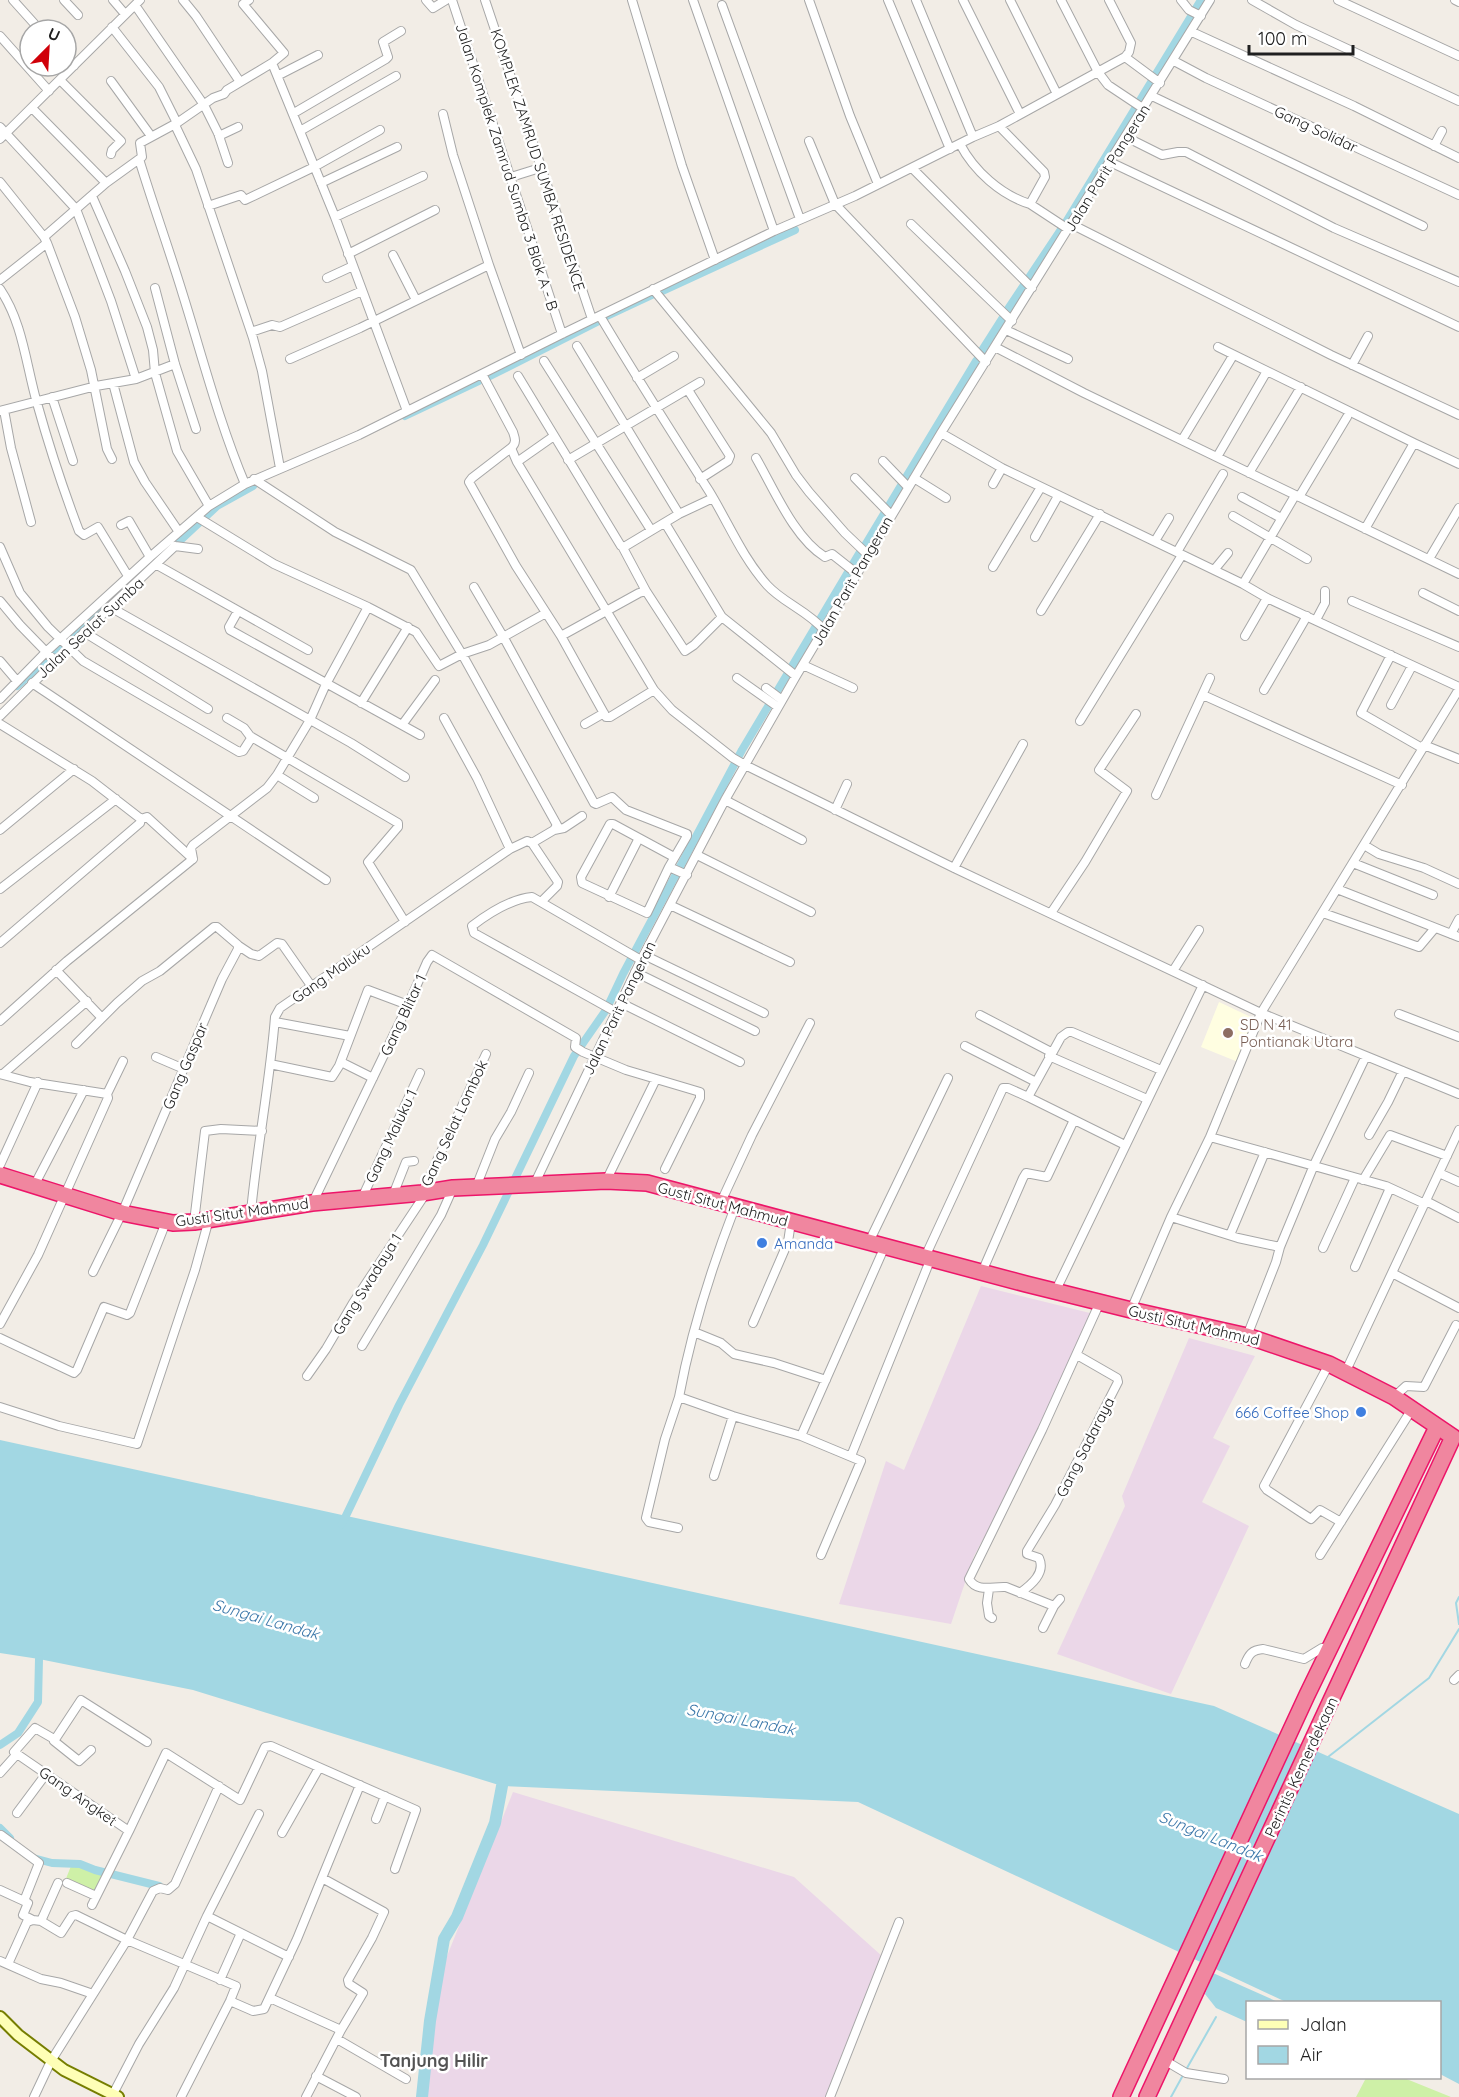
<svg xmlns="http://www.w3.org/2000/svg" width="1459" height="2097" font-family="Quicksand,sans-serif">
<rect width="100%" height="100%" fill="#f2ede6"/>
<path fill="#ebd7e8" d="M 981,1286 L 1094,1314 L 1029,1454 L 974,1556 L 951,1624 L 839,1604 L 886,1461 L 904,1470 Z
M 1189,1338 L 1255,1356 L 1213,1438 L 1230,1446 L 1202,1502 L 1249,1526 L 1171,1694 L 1057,1654 L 1125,1506 L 1122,1496 Z
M 513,1792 L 794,1877 L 883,1957 L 832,2097 L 423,2097 L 443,1966 Z"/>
<path fill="#fffee1" d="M 1219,1002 L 1255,1019 L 1238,1062 L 1201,1047 Z"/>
<path fill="#cef0a7" d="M 71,1866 L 89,1869 L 105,1877 L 96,1896 L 65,1881 Z
M 1366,2078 L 1404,2078 L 1451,2097 L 1356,2097 Z"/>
<path fill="#a2d7e3" d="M 0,1440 L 1214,1706 L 1459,1814 L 1459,2084 L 1440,2074 L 1440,2002 L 1286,2002 L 858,1802 L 502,1786 L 193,1690 L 39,1659 L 0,1653 Z
M 1213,1973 L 1278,2002 L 1248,2002 L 1247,2022 L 1216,2008 L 1205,1994 Z"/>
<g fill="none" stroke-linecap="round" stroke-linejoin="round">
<path stroke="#a2d7e3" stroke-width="2" d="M 1459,1597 L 1456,1603 L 1459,1624
M 1328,1757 L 1429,1678 L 1459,1629
M 1187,2068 L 1216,2017
M 1171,2097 L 1182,2077"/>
<path stroke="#a2d7e3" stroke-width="8" d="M 660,292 L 795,230
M 1006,312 L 1066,222 L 1201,0
M 607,316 L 652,295
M 981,352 L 1002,319
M 490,376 L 597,322
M 405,416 L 479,381
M 864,547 L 976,361
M 172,548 L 217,506 L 253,486
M 17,686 L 102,610
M 342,1524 L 399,1405 L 483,1245 L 574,1056 L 606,1010 L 623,974 L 742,750 L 860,552
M 0,1745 L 18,1733 L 38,1702 L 39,1659
M 0,1828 L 10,1838
M 33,1858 L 52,1863 L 80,1864 L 95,1870 L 159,1886"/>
<path stroke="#a2d7e3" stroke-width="12" d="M 422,2097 L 430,2021 L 444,1939 L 457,1917 L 495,1823 L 502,1786"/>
<g stroke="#a7a7a7" stroke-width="10">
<path id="street" d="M 13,0 L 40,30
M 64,0 L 78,15
M 113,0 L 125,14
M 183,0 L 196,16 L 240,82
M 249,0 L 243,4 L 284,53 L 272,63
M 426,0 L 433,8 L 446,0
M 452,0 L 562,334
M 485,0 L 592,319
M 632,0 L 682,166 L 715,260
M 693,0 L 774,231
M 809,0 L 850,116 L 878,184
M 888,0 L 950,149
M 916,0 L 973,137
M 963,0 L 1020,114
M 1010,0 L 1057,94
M 1061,0 L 1098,72 L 1108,85 L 1144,109
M 1181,0 L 1189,10 L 1201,16
M 1252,0 L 1296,25 L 1459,101
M 1338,0 L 1459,56
M 1455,0 L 1459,2
M 135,5 L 204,105 L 218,133 L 228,163
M 722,5 L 800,219
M 112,27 L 159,87 L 177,123
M 1192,32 L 1354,106 L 1459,158
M 0,36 L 49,91
M 1125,57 L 1160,83
M 66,58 L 74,66
M 1174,61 L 1206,78 L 1459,195
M 279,75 L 318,55
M 60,80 L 121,141 L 112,150 L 111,154
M 111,81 L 151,136
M 1152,96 L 1423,226
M 32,108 L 106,183
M 294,113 L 386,59 L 388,57 L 383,42 L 401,31
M 175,125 L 196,169 L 253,338 L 262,371 L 280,468
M 999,126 L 1044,172 L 1045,177 L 1030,204 L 1068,229
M 0,127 L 76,209 L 111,301 L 136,379
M 300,131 L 396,76
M 218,133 L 221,135 L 238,127
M 1126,137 L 1162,155 L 1178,152 L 1186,152 L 1334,228 L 1459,282
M 0,139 L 140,0
M 809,141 L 835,204 L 986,362
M 960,144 C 974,171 1001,195 1030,204
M 1434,146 L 1442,131
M 139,159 C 153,205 169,249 183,295 C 203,359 219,422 245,484
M 1110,162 L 1459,327
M 912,168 L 1032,288
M 511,177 L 540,168
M 0,182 L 44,237
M 321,183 L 397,147
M 92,196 L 125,271 L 147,327 L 153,350 L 155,373 L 177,451 L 209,506
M 208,206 L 241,195 L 245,200 L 314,167 L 380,130
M 335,217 L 423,176
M 911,224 L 1012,321
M 1071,224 L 1331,355 L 1459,415
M 47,243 L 75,317 L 91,370 L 107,449 L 112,459
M 348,254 L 435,210
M 393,255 L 416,300
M 489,265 L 521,355
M 327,278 L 353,266
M 0,280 L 47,243 L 44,237 L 106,183 L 142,157 L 140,143 L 177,123 L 213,98 L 224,94 L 227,90 L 272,63 L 335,217 L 407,411
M 155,288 L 175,364 L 196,429
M 0,289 C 23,323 26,365 37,403 C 49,446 63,489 79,531 L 84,535 L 98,527 L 128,576
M 653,289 L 771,433 L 796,475 L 809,492 L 845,533 L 867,554
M 600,316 C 635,375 672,433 709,491 C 728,522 742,557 767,585 C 782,602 808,611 824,630
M 1006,330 L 1068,359
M 251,332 L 272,325 L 280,327 L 362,291
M 577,346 L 679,514
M 995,347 L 1084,393 L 1459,574
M 1218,347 L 1414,443
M 290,359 L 360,328 L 489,265 L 453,155 L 443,114
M 544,361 L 651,530
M 1352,365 L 1368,336
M 482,374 L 513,432 C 515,438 517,443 511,448 L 517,462 L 654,690 L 672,710 L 733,758 L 745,765 L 954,868 L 1261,1013 L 1459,1094
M 518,376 L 621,546 L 624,547 L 679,514 L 713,498
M 637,378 L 674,356
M 113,383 L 134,462 L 145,482 L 179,532
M 688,390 L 730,456 L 728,461 L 700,479
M 52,397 L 73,461
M 4,410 L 11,448 L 31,522
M 0,411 L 96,386 L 136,379 L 175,364
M 941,433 L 1002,468 L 1243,584 L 1267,598 L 1459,687
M 1182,440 L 1231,359 L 1232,354
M 511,448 L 472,478 L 469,482 L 516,566 L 561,636 L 606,717 L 610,717 L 654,690
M 1217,457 L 1267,371
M 756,458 C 774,489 794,538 825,557 L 832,554 L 856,573
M 568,460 L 700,382
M 883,461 L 908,487
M 517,462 L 554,436
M 1249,473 L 1301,387
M 855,478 L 891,515
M 914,478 L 946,498
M 254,479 L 335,532 L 411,570 L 462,654 L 557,825 L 554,830 L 532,843
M 993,484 L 1002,468
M 1242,497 L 1281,518
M 1299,497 L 1347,417
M 1233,516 L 1307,559
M 665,523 L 722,617
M 121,525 L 129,521 L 150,557
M 1365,529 L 1414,443 L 1459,464
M 1035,537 L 1058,496
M 1155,541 L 1169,518
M 175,546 L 198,549
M 622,546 L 646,591
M 0,547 L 20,593 L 48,627 L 83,661 L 239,752 L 243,751 L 252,737
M 1177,552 L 1223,474
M 1429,559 L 1459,508
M 157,565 L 308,650
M 993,567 L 1041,487
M 1214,570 L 1228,553
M 1243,584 L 1293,499
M 474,587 L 504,638 L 594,803 L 596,804 L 612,797 L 626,810 L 687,834 L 687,836 L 669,867 L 647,913 L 582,883 L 581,877 L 610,824 L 613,824 L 674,857
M 1423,593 L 1459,611
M 0,601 L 20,625 L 55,661
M 1352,601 L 1459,647
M 110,607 L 351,743 L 405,777
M 368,607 L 416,632 L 439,666 L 462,654 L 489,645 L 546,613
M 238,611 L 229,627 L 230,630 L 420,735
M 1041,611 L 1100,514
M 1316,620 L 1325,603 L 1325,591
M 84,632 L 208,709
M 561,636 L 639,593 L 646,591 L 685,651 L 694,645 L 722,617 L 796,676
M 1245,636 L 1267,598
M 1391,655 L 1361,713 L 1422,748
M 0,661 L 17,681
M 803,665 L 853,688
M 737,678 L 778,707
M 32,683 L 326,880
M 766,688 L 782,700
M 1264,690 L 1307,616
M 1203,695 L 1402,785
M 0,699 L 47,651 L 150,557 L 209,506 L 245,484 L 359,435 L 562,334 L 774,231 L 855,196 L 973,137 L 999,126 L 1125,57 L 1129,52 L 1131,43 L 1109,0
M 361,703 L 408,627
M 1391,705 L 1412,666
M 0,716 L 110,607 L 175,546
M 227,718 L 244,728 L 250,736 L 398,823 L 398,827 L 368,862 L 405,922
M 444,718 L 477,778 L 510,849
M 1080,721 L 1182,555
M 0,724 L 92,781 L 141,819 L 147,817 L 193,859
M 585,724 L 604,713
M 402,725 L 435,680
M 1424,745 L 1459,759
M 277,775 L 314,798
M 1156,795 L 1210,678
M 725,800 L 802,840
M 835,810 L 847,784
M 0,830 L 74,769
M 554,830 L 564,828 L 582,816
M 1364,845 L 1379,854 L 1424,868 L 1459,884
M 697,855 L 811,912
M 1353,863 L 1433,895
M 669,867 L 687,875
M 954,868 L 1023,744
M 0,889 L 116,799
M 1337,889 L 1459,937
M 609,897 L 639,838
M 670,905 L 790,962
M 1051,913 L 1085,862 L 1127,791 L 1099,770 L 1136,714
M 1323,913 L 1419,947 L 1435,928
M 1451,934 L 1459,919
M 0,943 L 140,823 L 141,819
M 239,946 L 251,954 L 259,956 L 277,943 L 282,944 L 312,987
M 644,955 L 764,1013
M 56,970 L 102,1018
M 1173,971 L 1199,930
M 635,972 L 755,1031
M 621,1003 L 740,1062
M 616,1012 L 474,933 L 472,926 C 489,913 511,899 532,897 L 641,960
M 1399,1014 L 1459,1037
M 980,1015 L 1051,1052
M 0,1021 L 67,961 L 193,859 L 191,848 L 193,845 L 267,788 L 277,775 L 310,720 L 326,684 L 368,607 L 274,564 L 197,517
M 275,1022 L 350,1036
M 76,1044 L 117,1003 L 142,981 L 160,971 L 214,927 L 217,927 L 238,945 L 238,949 L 222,979 L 122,1213 L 93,1272
M 965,1046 L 1036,1082
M 1049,1056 L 1147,1099
M 156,1057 L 184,1069
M 341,1062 L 373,1078
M 270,1064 L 332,1077 L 339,1066 L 368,990 L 408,1005
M 0,1074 L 30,1082 L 101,1093 L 107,1094 L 108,1098 L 38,1255 L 0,1324
M 3,1074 L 87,1001
M 107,1094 L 123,1061
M 1028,1097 L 1125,1145
M 1369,1135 L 1388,1102 L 1403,1071
M 1210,1137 L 1386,1186 L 1425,1204
M 0,1165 L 38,1082
M 1439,1173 L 1459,1182
M 1363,1180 L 1390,1135 L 1447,1156
M 606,1181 L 656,1079
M 534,1185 L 641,960 L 725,800 L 796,676 L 941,433 L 1210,0
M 34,1186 L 84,1090
M 476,1187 L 495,1139 L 511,1112 L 529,1073
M 422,1193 L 486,1054
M 393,1195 L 406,1162 L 414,1161
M 362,1198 L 420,1073
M 1426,1201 L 1459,1218
M 313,1202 L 408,1005 L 427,962 L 432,955 L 576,1038 L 575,1047 L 583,1052 L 626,1070 L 700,1092 L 700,1098 L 665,1169
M 721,1202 L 752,1135 L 810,1023
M 735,1207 C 711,1269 691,1332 679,1397 L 733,1416 L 801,1436 L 861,1461 L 821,1555
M 251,1212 C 257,1147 270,1082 275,1017 L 280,1008 L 510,849 L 527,841 L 532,843 L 558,882 L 557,886 L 542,901
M 1171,1217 L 1238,1238 L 1280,1247
M 194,1222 L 205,1131 L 221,1129 L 262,1131
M 1230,1235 L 1265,1152
M 869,1242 L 948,1078
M 1323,1248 L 1355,1178
M 925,1257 L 1003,1088 L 1008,1088 L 1028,1097 L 1061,1037 L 1068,1032 L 1072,1032 L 1161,1070
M 1355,1267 L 1390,1188
M 982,1272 L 1023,1178 L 1026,1173 L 1047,1177 L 1074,1120
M 1392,1273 L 1459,1308
M 1056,1290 L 1203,985
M 1131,1310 L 1171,1217 L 1210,1137 L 1261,1013 L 1459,689
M 753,1323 L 788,1242 L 791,1222
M 694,1332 L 721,1343 L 734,1354 L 774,1363 L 826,1380
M 1247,1336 L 1276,1262 L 1280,1247 L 1314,1165 L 1366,1056
M 0,1338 L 74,1373 L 77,1370 L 104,1307 L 127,1315 L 130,1313 L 166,1222
M 362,1346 L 441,1215 L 453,1188
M 1329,1364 L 1264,1486 L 1267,1490 L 1311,1519 L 1320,1510 L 1341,1522
M 1345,1373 L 1459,1130
M 307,1376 L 326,1349 L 353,1303 L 426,1193
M 1394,1397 L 1406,1386 L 1424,1387 L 1456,1325
M 0,1407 L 59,1426 L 137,1444 L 195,1270 L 209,1219
M 801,1436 L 885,1246
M 851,1456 L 931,1258
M 714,1476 L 733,1416
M 678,1528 L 649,1522 L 646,1518 L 665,1439 L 679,1397
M 1320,1555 L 1412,1409
M 989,1589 L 987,1603 L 989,1616 L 992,1618
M 1020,1593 C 1031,1585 1046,1573 1039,1558 L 1027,1554 L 1027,1551 L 1055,1505 L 1118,1382 L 1117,1378 L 1077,1355
M 1060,1599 L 1054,1606 L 1006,1587 C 993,1586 977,1593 969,1579 L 1042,1430 L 1100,1302
M 1043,1628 L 1054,1606
M 1245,1664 C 1249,1654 1252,1650 1263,1649 L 1304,1659 L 1322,1648 L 1330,1647
M 1454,1680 L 1459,1675
M 91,1750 L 79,1761 L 54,1741 L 81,1700 L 147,1742
M 16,1754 L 14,1752 L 35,1728 L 54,1739
M 0,1773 L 17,1754 L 129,1831 L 166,1753 L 240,1800 L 265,1747 L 271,1746 L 416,1810 L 395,1869
M 17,1813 L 46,1774
M 376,1819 L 385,1796
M 282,1833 L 319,1768
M 67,1883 L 96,1896
M 0,1890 L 24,1901 L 39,1863 L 1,1835
M 24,1901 L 28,1903 L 23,1915 L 33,1920
M 92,1905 L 129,1831
M 207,1916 L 289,1957
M 41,1921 L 61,1933 L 72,1916 L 76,1915 L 127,1940 L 236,1986 L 230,2001 L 181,2097
M 0,1961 L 41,1979 L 61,1983 L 93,1994
M 8,1964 L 27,1922 L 33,1920 L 41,1921 L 58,1883
M 220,1980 L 241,1933
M 270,1998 L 341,2030
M 230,2001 L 253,2011 L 264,2009 L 297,1939 L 360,1785
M 337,2039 L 406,2079
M 1164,2060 L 1186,2073 L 1224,2079
M 316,2076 L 356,2097
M 113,2094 L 139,2044 L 174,1988 L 207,1916 L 259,1814
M 34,2097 L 51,2061 L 127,1940 L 153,1891 L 160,1888 L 168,1890 L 175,1884 L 219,1786
M 306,2097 L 341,2030 L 363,1993 L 349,1984 L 348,1980 L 372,1938 L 384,1912 L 322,1878
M 830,2097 L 899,1922"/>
</g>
<g stroke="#767e00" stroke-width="14">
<path id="secondary" d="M 0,2017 L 18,2035 L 64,2070 L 118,2097"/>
</g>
<g stroke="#ed1569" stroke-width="18">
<path id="highway" d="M 0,1175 L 122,1213 L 173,1223 L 194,1222 L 312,1203 L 422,1193 L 453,1188 L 606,1181 L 647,1183 L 1026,1284 L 1131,1310 L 1247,1336 L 1329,1364 L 1394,1397 L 1453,1437 L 1147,2097
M 1121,2097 L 1307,1695 L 1437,1427"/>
</g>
<use href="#street" stroke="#fff" stroke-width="8"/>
<use href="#secondary" stroke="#feffb6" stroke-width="10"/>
<use href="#highway" stroke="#f0869f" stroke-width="15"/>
</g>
<circle fill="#8d6e63" stroke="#fff" stroke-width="2" cx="1228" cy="1033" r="6"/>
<g fill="#3f7fe0" stroke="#fff" stroke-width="2">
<circle cx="762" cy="1243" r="6"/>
<circle cx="1361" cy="1412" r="6"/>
</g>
<g text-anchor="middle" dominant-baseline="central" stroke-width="5" stroke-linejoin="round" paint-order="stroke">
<g font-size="15" fill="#202020" stroke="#fff">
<text transform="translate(1316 129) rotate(25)">Gang Solidar</text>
<text transform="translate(538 160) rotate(72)">KOMPLEK ZAMRUD SUMBA RESIDENCE</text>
<text transform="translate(507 167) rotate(72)">Jalan Komplek Zamrud Sumba 3 Blok A - B</text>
<text transform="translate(1107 168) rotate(-58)">Jalan Parit Pangeran</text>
<text transform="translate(852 581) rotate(-60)">Jalan Parit Pangeran</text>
<text transform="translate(90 628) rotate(-43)">Jalan Sealat Sumba</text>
<text transform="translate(331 973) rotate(-35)">Gang Maluku</text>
<text transform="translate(619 1008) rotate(-64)">Jalan Parit Pangeran</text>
<text transform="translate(403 1015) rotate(-65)">Gang Blitar 1</text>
<text transform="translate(185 1066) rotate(-67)">Gang Gaspar</text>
<text transform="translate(454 1123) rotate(-65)">Gang Selat Lombok</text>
<text transform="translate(391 1136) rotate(-65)">Gang Maluku 1</text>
<text transform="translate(723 1204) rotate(15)">Gusti Situt Mahmud</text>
<text transform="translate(242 1212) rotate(-8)">Gusti Situt Mahmud</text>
<text transform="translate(367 1284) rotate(-58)">Gang Swadaya 1</text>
<text transform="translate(1194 1325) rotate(13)">Gusti Situt Mahmud</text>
<text transform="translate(1085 1447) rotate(-63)">Gang Sadaraya</text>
<text transform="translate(1301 1767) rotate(-65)">Perintis Kemerdekaan</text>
<text transform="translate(78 1796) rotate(35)">Gang Angket</text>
</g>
<g font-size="15" fill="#785e54" stroke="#fff" text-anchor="start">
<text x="1240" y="1024">SD N 41<tspan x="1240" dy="17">Pontianak Utara</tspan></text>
</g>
<g font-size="15" fill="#366cbe" stroke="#fff" text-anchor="start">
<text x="774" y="1243">Amanda</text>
<text x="1349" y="1412" text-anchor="end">666 Coffee Shop</text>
</g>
<g font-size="16" font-style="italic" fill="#3c78aa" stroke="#fff">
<text transform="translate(266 1619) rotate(16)">Sungai Landak</text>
<text transform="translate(741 1719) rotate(11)">Sungai Landak</text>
<text transform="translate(1211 1836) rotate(22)">Sungai Landak</text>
</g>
<g font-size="18" font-weight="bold" fill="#535353" stroke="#fff">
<text x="434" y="2060">Tanjung Hilir</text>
</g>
</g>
<rect x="1246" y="2001" width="195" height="78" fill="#ffffff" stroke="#a6a6a6" stroke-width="1.5"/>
<rect x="1258" y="2020" width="30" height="9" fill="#feffb6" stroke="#a6a6a6" stroke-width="1.5"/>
<text x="1300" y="2031" font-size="18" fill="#202020">Jalan</text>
<rect x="1258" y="2046" width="30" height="18" fill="#a2d7e3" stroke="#a6a6a6" stroke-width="1.5"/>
<text x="1300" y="2061" font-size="18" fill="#202020">Air</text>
<g transform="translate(48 48) rotate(24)"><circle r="28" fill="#ffffff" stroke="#a6a6a6" stroke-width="1.5"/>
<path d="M0-4.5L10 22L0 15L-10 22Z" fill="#d00009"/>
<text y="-9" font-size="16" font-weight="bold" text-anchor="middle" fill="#202020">U</text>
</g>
<path d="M1249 45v9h104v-9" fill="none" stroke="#202020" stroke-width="3"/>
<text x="1258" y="45" font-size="18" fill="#202020" stroke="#ffffff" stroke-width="4.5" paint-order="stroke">100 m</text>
</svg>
